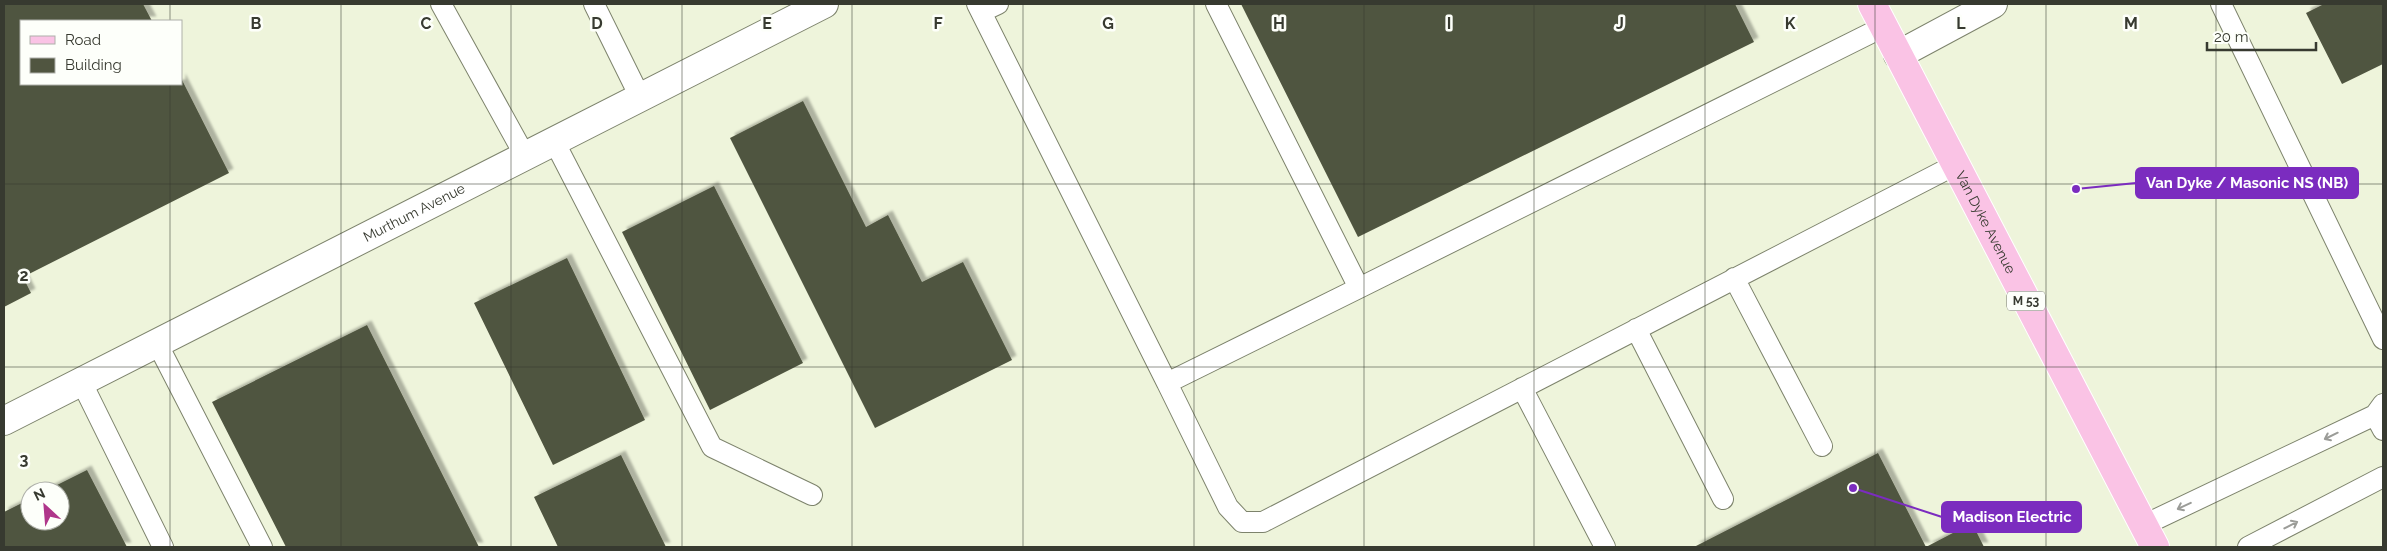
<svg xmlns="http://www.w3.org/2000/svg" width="2387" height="551" font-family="Raleway,sans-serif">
<defs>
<filter id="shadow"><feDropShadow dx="4.5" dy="-4.5" stdDeviation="1" flood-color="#0004"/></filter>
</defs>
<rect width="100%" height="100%" fill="#eef4db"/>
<path fill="#505540" filter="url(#shadow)" d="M 4,4 L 143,4 L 152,21 L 21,21 L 21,84 L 181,84 L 181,78 L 229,173 L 23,277 L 31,293 L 4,307 Z
M 1241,4 L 1735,4 L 1754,42 L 1358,237 Z
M 2324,4 L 2383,4 L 2383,64 L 2342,84 L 2306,13 Z
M 803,101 L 866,227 L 888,215 L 922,282 L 963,262 L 1012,360 L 875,428 L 730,138 Z
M 714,186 L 803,363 L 710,410 L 622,232 Z
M 567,258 L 645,420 L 553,465 L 474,303 Z
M 367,325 L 479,547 L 286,547 L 212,402 Z
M 1878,453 L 1926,547 L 1972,523 L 1984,547 L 1694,547 Z
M 621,455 L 666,547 L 558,547 L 534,497 Z
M 87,470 L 127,547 L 4,547 L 4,512 L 30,499 L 30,521 L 60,521 L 60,491 L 45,491 Z"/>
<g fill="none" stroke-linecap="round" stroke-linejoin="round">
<g stroke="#7d836c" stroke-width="22">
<path id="lane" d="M 441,4 L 525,156
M 594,4 L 640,97
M 977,4 L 1167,383 L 1359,288 L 1216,4
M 2221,4 L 2383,339
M 981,12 L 998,4
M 554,141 L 712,447 L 812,495
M 1734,278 L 1822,446
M 1359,288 L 1883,27
M 1636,329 L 1723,499
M 157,343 L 262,547
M 81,381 L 163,547
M 1167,383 L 1228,507 L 1242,522 L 1263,522 L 1955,165
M 1522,388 L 1605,547
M 2375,415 L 2383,430
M 2144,525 L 2375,415 L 2383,404
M 2248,547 L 2383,477"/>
</g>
<g stroke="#7d836c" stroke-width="30">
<g id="street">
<path d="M 1898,55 L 1993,4"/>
<path id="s1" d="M 4,421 L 824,4"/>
</g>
</g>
<g stroke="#fff" stroke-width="30">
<g id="primary">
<path id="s2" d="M 1872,4 L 2155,547"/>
</g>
</g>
<use href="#lane" stroke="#fff" stroke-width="20"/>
<use href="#street" stroke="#fff" stroke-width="28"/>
<use href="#primary" stroke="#fac3e5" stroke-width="28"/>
</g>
<defs><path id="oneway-shaft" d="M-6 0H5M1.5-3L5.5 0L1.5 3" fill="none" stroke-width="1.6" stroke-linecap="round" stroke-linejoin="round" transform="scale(1.25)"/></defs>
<g stroke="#9b9c98">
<use href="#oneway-shaft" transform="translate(2331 436) rotate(154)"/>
<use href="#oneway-shaft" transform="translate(2184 506) rotate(155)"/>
<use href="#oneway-shaft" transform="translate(2291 525) rotate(-27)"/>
</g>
<path fill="none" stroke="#373a30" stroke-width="1" stroke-opacity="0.55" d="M 170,4 L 170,21M 341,4 L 341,547M 511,4 L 511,547M 682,4 L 682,547M 852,4 L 852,547M 1023,4 L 1023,547M 1194,4 L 1194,547M 1364,4 L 1364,547M 1534,4 L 1534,547M 1705,4 L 1705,547M 1875,4 L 1875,547M 2046,4 L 2046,547M 2216,4 L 2216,547M 170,84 L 170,547M 4,184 L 2383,184M 4,367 L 2383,367"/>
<g text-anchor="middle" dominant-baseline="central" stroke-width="5" stroke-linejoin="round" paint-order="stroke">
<rect fill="#fdfffa" stroke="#72756d" stroke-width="1" x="2007" y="291.5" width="38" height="19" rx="4"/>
<g font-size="12" font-weight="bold" fill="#373a30">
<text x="2026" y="301">M 53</text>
</g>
<g font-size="14" fill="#373a30" stroke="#fdfffa">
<text stroke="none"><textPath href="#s1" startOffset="460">Murthum Avenue</textPath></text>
<text stroke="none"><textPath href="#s2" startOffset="246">Van Dyke Avenue</textPath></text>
</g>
</g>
<g font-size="16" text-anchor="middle" font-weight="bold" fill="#373a30" stroke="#fdfffa" stroke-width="5" stroke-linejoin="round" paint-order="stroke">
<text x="256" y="29">B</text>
<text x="426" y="29">C</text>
<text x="597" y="29">D</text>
<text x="767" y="29">E</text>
<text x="938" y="29">F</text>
<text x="1108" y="29">G</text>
<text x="1279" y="29">H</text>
<text x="1449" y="29">I</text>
<text x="1620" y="29">J</text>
<text x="1790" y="29">K</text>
<text x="1961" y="29">L</text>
<text x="2131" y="29">M</text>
<text x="24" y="281">2</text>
<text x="24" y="465">3</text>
</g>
<path fill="none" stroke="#7b2cbf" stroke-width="2" d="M2076 189L2136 183M1853 488L1942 517"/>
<g fill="#7b2cbf" stroke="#fdfffa" stroke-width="2">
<circle cx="2076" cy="189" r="5"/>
<circle cx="1853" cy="488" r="5"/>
</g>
<g fill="#7b2cbf" stroke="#7b2cbf" stroke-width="2">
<rect x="2136" y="168" width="222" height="30" rx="5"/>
<rect x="1942" y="502" width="139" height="30" rx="5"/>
</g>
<g font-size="15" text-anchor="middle" font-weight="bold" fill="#fff">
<text x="2247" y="188">Van Dyke / Masonic NS (NB)</text>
<text x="2012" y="522">Madison Electric</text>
</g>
<rect width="2387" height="551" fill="none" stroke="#373a30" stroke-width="10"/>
<rect x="20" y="20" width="162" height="65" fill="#fdfffa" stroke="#aeb0a9"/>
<rect x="30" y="36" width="25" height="8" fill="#fac3e5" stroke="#aeb0a9"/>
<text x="65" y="45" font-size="15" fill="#373a30">Road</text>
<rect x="30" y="58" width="25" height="15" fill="#505540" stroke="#aeb0a9"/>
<text x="65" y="70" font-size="15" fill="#373a30">Building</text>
<g transform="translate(45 506) rotate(334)"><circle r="24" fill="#fdfffa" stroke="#aeb0a9"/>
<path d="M0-4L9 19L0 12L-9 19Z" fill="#af368a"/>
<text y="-8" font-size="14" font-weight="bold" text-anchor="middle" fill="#373a30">N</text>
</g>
<path d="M2207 42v8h109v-8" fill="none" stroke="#373a30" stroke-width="2.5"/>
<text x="2214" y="42" font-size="15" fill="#373a30" stroke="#fdfffa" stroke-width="4" paint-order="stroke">20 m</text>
</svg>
